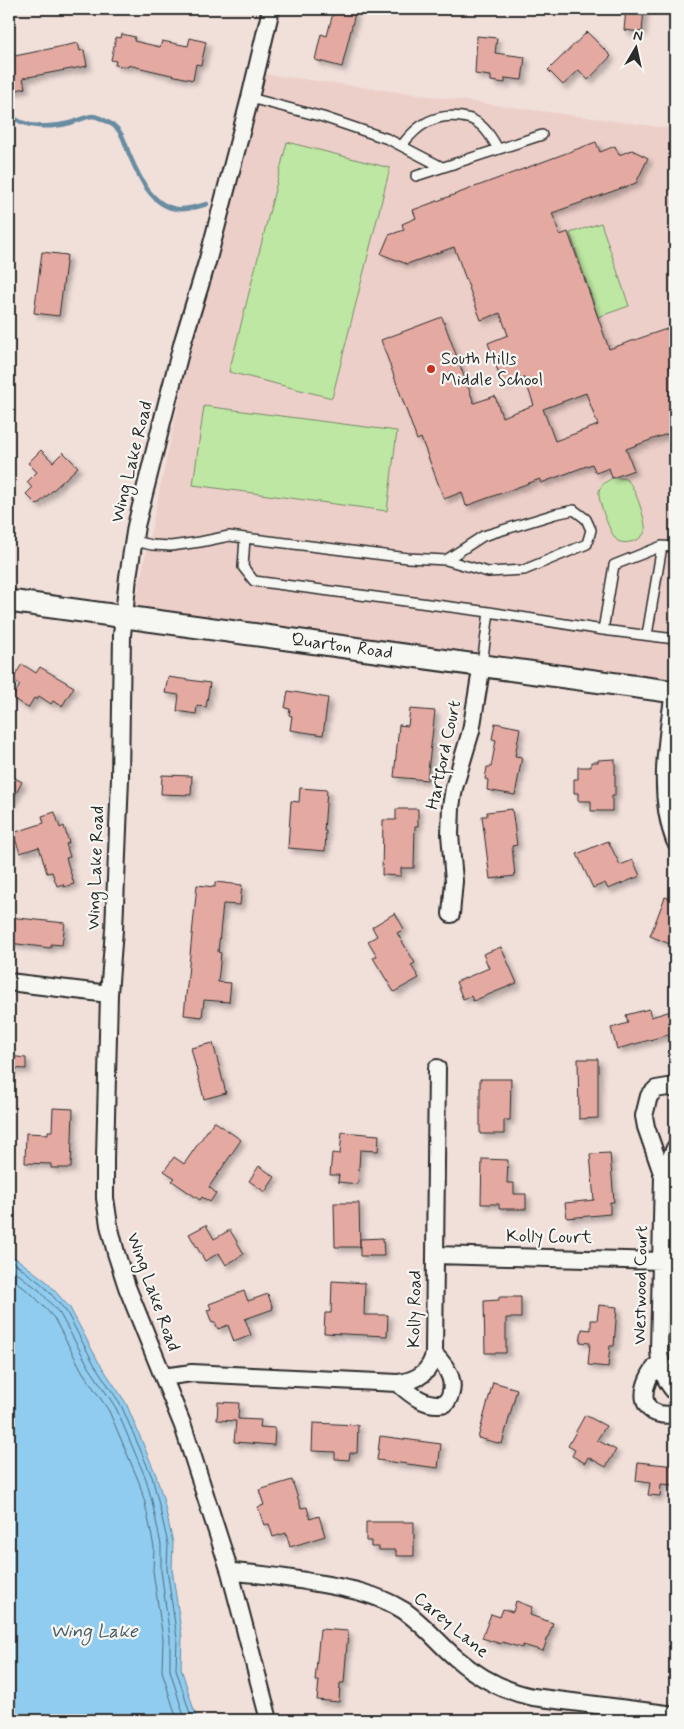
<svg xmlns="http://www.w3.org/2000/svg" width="684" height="1729" font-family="Mynerve,sans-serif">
<defs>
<filter id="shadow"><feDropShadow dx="4" dy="4" stdDeviation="2.5" flood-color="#0004"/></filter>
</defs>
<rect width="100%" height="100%" fill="#f1dfda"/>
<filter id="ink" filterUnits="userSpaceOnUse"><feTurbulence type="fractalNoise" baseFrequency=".02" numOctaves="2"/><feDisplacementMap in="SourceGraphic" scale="10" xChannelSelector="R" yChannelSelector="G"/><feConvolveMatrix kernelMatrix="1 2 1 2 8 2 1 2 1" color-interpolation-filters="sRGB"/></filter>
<g filter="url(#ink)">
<path fill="#edcfc9" d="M 250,72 L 675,129 L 675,682 L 134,609 Z"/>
<path fill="#bee7a3" stroke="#748967" d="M 287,142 L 390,168 L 332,398 L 229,372 Z
M 601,223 L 629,306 L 598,317 L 570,233 Z
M 204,406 L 397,431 L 387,511 L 193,485 Z
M 613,478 C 619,478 624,477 628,481 C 635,487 647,523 645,531 C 644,535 640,538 637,540 C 631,542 624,544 618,541 C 611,537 597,499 599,491 C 601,484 607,481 613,478 Z"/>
<path fill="#8fccef" stroke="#678ca1" d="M 9,1253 L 46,1281 L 70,1308 L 98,1361 L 126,1403 L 156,1475 L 163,1498 L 173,1543 L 172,1569 L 182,1637 L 181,1668 L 197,1720 L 9,1720 Z"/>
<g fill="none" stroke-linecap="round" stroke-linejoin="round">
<path stroke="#536b79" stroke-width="1" d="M 9,1259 L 43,1285 L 66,1311 L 94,1364 L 121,1405 L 152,1477 L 158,1500 L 168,1544 L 167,1569 L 177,1638 L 176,1669 L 192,1720
M 9,1267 L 39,1290 L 60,1314 L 89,1367 L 116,1408 L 146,1479 L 152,1501 L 161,1545 L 161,1570 L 170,1638 L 170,1670 L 185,1720
M 9,1276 L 34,1296 L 54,1318 L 82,1371 L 109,1411 L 139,1482 L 145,1503 L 154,1547 L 153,1571 L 163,1639 L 162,1671 L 177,1720"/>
<path stroke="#678ca1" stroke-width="4.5" d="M 9,114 C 24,129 51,128 70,123 C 77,121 85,117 92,116 C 98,116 108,122 113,125 C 123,132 125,144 129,154 C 138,175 151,206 177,209 C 187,210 197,207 207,204"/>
</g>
<path fill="#e4aaa1" stroke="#2b2b2b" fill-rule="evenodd" filter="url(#shadow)" d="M 334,9 L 355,13 L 342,67 L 315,60 L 321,34 L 327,36 Z
M 626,9 L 644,9 L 642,32 L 624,30 Z
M 587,32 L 611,56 L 588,80 L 579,70 L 563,85 L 548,70 Z
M 122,34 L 135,37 L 134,41 L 160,47 L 162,41 L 188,46 L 190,38 L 206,42 L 201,65 L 196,64 L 193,80 L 128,65 L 128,67 L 115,65 L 116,61 L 111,60 L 116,37 L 121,38 Z
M 477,36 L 497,38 L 495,53 L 525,57 L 522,80 L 505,78 L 505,83 L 491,81 L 491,76 L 475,74 Z
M 78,43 L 80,51 L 84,50 L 87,66 L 23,78 L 25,88 L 9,92 L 9,70 L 12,69 L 10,57 Z
M 596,142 L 600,152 L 615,146 L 619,155 L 632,150 L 648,158 L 636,183 L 552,213 L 560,235 L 568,232 L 609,349 L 675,326 L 675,431 L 626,449 L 634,470 L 612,478 L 609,468 L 596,473 L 592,464 L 541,483 L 540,479 L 466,506 L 462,492 L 444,499 L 421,438 L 417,440 L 381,340 L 442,317 L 474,403 L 495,396 L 502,417 L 534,405 L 524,377 L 503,385 L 488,343 L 508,335 L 500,313 L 481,320 L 454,247 L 407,264 L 381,254 L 389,235 L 404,230 L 402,224 L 416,218 L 413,210 ZM 586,393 L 598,425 L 555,441 L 543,409 Z
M 42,252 L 67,255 L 59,316 L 34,313 Z
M 41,450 L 53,462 L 63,452 L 78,467 L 37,505 L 26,494 L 32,488 L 27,482 L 37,472 L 28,463 Z
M 22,664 L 36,673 L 40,667 L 74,687 L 62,706 L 53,701 L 51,704 L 39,696 L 37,700 L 34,698 L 28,708 L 12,698 L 20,685 L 12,680 Z
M 168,677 L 210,683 L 206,707 L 197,706 L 196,714 L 177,711 L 179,695 L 165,693 Z
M 288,691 L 328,698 L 323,735 L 290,730 L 292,716 L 289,715 L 290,709 L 285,708 Z
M 410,709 L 435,711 L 427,780 L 394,777 L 399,725 L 408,726 Z
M 495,723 L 520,728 L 515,756 L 522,757 L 515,795 L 487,790 L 488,780 L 485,779 L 487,767 L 491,767 L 496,740 L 492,739 Z
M 615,759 L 615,796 L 612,796 L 612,811 L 591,811 L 591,801 L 578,801 L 578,793 L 574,793 L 574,779 L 578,779 L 578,767 L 591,767 L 591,762 L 598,762 L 598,760 Z
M 9,775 L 22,782 L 9,807 Z
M 162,775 L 192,776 L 191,795 L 161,794 Z
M 300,788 L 327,790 L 324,831 L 326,831 L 325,851 L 288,848 L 291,801 L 299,802 Z
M 396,809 L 418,809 L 418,826 L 415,826 L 414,868 L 401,868 L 401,876 L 382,875 L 383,820 L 396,820 Z
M 512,809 L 517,845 L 512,846 L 515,876 L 490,879 L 482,816 L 487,816 L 487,812 Z
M 55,812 L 60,828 L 64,826 L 69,843 L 66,844 L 70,857 L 66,858 L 74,884 L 64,887 L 63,884 L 57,886 L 52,872 L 47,873 L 39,847 L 20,853 L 13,833 L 44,823 L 42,816 Z
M 608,841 L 620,865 L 633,860 L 640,876 L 608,889 L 605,883 L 593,888 L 577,854 Z
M 215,882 L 242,885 L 240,905 L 223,904 L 218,952 L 221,953 L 218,982 L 231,983 L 229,1002 L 204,1000 L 202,1017 L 184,1015 L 197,885 L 215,887 Z
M 665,897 L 675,900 L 675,946 L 650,936 Z
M 395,913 L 404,929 L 397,933 L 415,963 L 411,965 L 419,978 L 394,992 L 373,958 L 377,956 L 368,941 L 377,936 L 372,927 Z
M 9,917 L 65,923 L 62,945 L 51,944 L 51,948 L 9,943 Z
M 501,947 L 517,983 L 473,1001 L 471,996 L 463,999 L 456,982 L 489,968 L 483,954 Z
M 649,1009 L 651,1017 L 671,1011 L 675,1027 L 675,1033 L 617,1049 L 611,1028 L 628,1023 L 626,1015 Z
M 213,1043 L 226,1093 L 204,1099 L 191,1048 Z
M 9,1056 L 26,1058 L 26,1069 L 9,1068 Z
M 578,1059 L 598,1059 L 598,1118 L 579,1119 Z
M 480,1079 L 511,1079 L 510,1120 L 504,1120 L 504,1134 L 480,1134 Z
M 53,1108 L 73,1109 L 71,1168 L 51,1168 L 51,1164 L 25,1163 L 26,1133 L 48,1134 L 48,1131 L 52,1131 Z
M 214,1121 L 241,1140 L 209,1187 L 216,1193 L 210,1202 L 202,1197 L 200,1200 L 172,1181 L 175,1178 L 164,1171 L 174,1157 L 184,1164 Z
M 342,1132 L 379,1135 L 378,1151 L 360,1150 L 358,1184 L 338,1182 L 339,1175 L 330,1175 L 332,1153 L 340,1154 Z
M 610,1153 L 614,1202 L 610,1202 L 610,1214 L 567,1218 L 565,1203 L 594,1200 L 590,1154 Z
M 482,1159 L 508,1160 L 507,1183 L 514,1183 L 514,1194 L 526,1194 L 526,1209 L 499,1209 L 499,1204 L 481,1204 Z
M 259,1166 L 275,1177 L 265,1192 L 249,1181 Z
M 334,1203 L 359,1203 L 360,1247 L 335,1247 Z
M 206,1225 L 214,1239 L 230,1230 L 244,1254 L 226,1265 L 219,1253 L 205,1261 L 189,1234 Z
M 383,1238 L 384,1256 L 360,1256 L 360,1239 Z
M 332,1281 L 365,1283 L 364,1315 L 388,1315 L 387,1336 L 324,1333 L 325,1313 L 331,1313 Z
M 244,1291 L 248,1301 L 268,1294 L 273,1309 L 245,1319 L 251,1335 L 234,1342 L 228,1325 L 218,1329 L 215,1322 L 212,1323 L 207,1310 L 211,1309 L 209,1304 Z
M 499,1297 L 521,1297 L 521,1318 L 506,1318 L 506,1353 L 485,1353 L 484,1301 L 499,1300 Z
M 599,1305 L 617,1307 L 614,1346 L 610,1346 L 608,1367 L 588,1365 L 590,1343 L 580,1342 L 582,1329 L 591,1330 L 591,1320 L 597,1320 Z
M 493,1382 L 517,1389 L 502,1444 L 478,1438 Z
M 218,1402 L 239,1403 L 238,1419 L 261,1420 L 260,1427 L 275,1428 L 274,1445 L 234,1442 L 236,1421 L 217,1420 Z
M 585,1415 L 606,1426 L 597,1440 L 616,1450 L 606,1467 L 588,1457 L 585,1463 L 572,1456 L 575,1450 L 568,1446 Z
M 313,1423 L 358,1425 L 357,1453 L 350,1453 L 349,1460 L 335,1459 L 335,1452 L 312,1451 Z
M 380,1436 L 441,1444 L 438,1468 L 377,1460 Z
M 638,1462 L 675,1466 L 675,1485 L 661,1484 L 660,1496 L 648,1495 L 650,1483 L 636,1481 Z
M 292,1480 L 301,1508 L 307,1507 L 310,1519 L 319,1516 L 325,1536 L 290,1547 L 286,1533 L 273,1537 L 269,1524 L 264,1525 L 258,1507 L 264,1505 L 259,1490 Z
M 366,1522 L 414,1522 L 414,1556 L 396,1556 L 396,1550 L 379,1550 L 379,1547 L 371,1547 L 371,1541 L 366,1541 Z
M 516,1601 L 532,1607 L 530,1615 L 553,1623 L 543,1651 L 523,1645 L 522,1648 L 502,1642 L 501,1644 L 482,1638 L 491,1614 L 500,1617 L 503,1609 L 513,1612 Z
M 320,1629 L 348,1631 L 344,1683 L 340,1683 L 339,1702 L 317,1700 L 319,1681 L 315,1681 Z"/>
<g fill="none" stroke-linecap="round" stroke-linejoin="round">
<g stroke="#2b2b2b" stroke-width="12">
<path id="service" d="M 250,98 L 323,117 L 388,139 L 442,167
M 402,145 C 418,124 436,113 462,117 C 465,118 470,118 473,120 C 485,126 492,138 498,149
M 416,176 L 542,135
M 245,538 L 408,558 L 446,560 L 488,572 L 524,570 L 587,544 L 591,530 L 586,519 L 574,510 L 555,514 L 483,536 L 446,560
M 134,541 L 152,545 L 171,546 L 200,542 L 229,536 L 245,538 L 243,567 L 254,581 L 489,612 L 603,630 L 675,639
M 603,630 L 614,565 L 662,546 L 675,547
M 647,635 L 662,546
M 482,664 L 489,612"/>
</g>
<g stroke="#2b2b2b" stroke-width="20">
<path id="minor" d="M 674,692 C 667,740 657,795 675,841
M 451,914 L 454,881 L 450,834 L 451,807 L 454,788 L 471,731 L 482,664
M 9,982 L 109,994
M 675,1089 L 668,1087 L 656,1089 L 649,1096 L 644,1116 L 646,1127 L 663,1176 L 659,1351 C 660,1366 664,1380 675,1392
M 663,1176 L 675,1148
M 435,1255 L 662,1261
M 660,1362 C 639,1383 635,1420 675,1414
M 163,1377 L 192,1373 L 398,1383 C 416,1381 430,1373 434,1354 L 437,1068
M 398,1383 C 411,1395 427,1408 446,1403 C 459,1384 448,1368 434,1354
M 230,1572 C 256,1573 280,1577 305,1581 C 340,1587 372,1591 403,1610 C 423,1623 438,1643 456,1658 C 478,1677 504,1691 533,1697 L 675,1715
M 269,1720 L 230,1572 L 183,1426 L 127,1287 L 116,1253 L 109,1225 L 105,1198 L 105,1158 L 109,994 L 114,930 L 120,778 L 122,635 L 128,577 L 136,526 L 161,426 L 183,341 L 208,259 L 250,98 L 271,9"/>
</g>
<g stroke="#2b2b2b" stroke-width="25">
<g id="tertiary">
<path id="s1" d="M 9,601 L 675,692"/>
</g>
</g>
<use href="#service" stroke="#f6f6f2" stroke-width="9"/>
<use href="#minor" stroke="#f6f6f2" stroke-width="16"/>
<use href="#tertiary" stroke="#f6f6f2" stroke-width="21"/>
</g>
</g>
<circle fill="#c8321e" stroke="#f6f6f2" stroke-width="2" cx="431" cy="369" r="5"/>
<g text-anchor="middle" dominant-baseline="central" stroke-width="4.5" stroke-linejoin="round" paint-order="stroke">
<g font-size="18" fill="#2b2b2b" stroke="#f6f6f2" text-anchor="start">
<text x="441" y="359">South Hills<tspan x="441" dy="21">Middle School</tspan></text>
</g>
<g font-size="18" fill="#2b2b2b" stroke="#f6f6f2">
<text transform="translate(132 462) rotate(-76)">Wing Lake Road</text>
<text stroke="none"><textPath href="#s1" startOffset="336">Quarton Road</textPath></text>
<text transform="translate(444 755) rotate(-78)">Hartford Court</text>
<text transform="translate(96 868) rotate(-88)">Wing Lake Road</text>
<text transform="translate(549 1237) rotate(1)">Kolly Court</text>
<text transform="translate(641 1285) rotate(-89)">Westwood Court</text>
<text transform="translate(153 1292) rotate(70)">Wing Lake Road</text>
<text transform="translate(415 1309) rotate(-89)">Kolly Road</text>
<text transform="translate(451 1625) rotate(40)">Carey Lane</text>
</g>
<g font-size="19" font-style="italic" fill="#495b66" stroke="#f6f6f2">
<text x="94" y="1631">Wing Lake</text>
</g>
</g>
<rect width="684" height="1729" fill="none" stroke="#f6f6f2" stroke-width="30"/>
<rect x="15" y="15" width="654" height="1699" fill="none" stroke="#2b2b2b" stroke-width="2" filter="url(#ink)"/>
<g transform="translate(636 48) rotate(9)" stroke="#f6f6f2" stroke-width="4" paint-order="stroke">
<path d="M0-4L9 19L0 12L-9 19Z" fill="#2b2b2b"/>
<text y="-8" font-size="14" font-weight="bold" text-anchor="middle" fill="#2b2b2b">N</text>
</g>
</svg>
